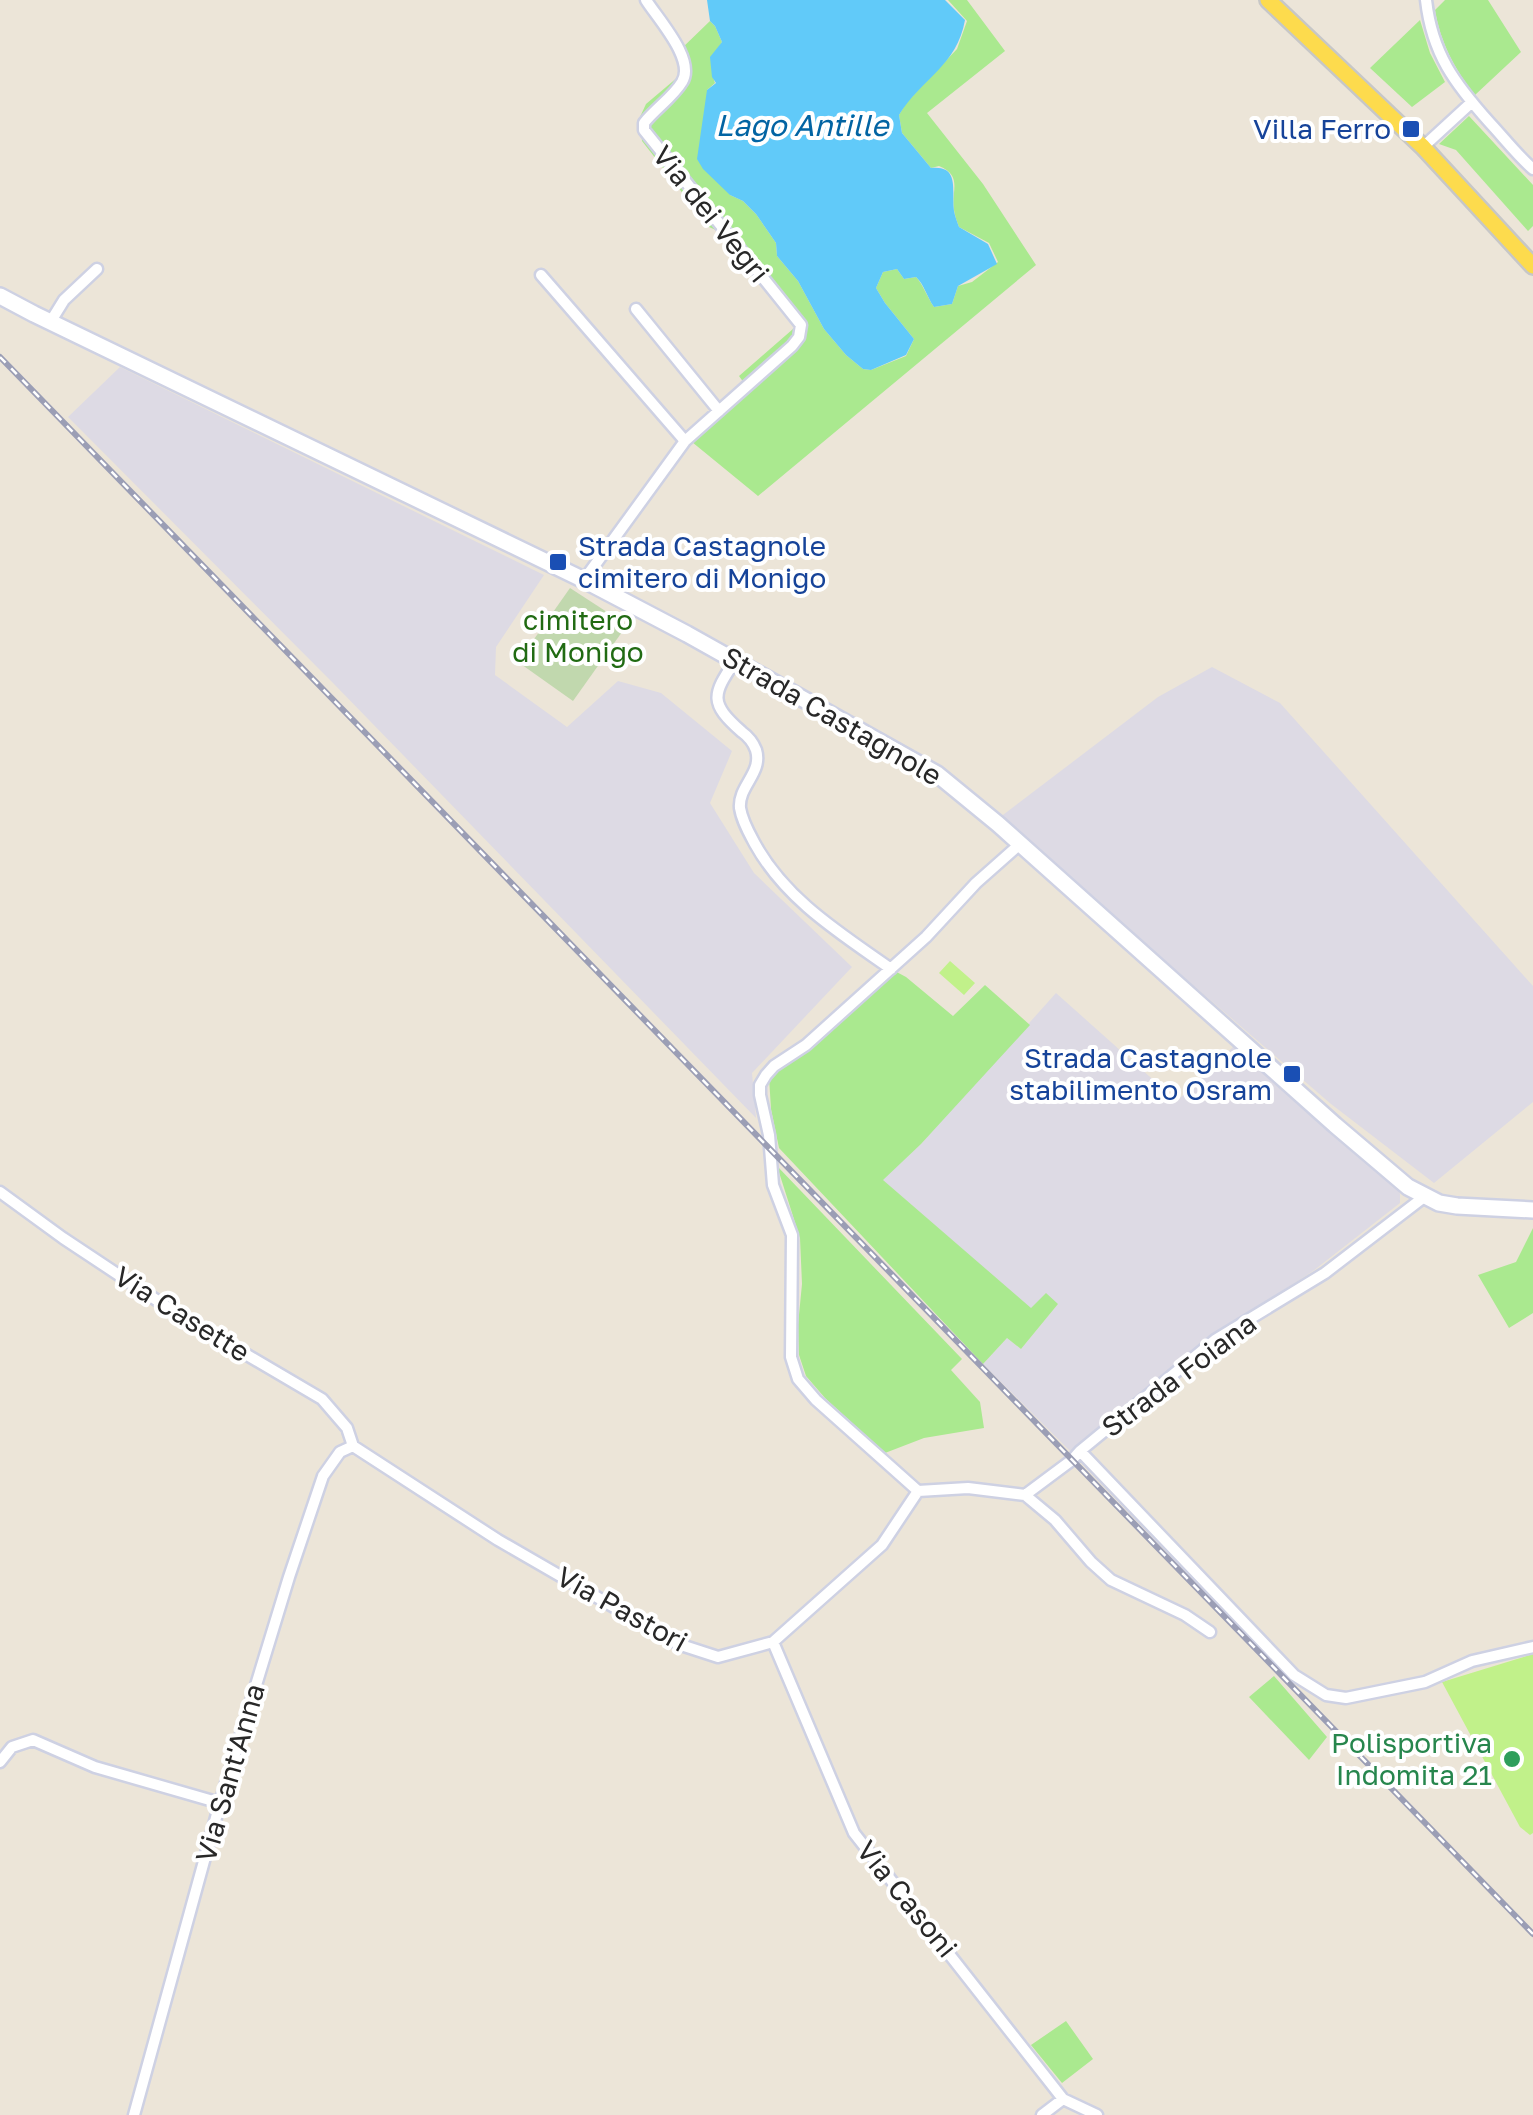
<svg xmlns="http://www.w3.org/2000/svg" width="1533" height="2115" font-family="'Golos Text',sans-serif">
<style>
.industrial{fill:#dddae4}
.green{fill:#aae98f}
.cemetery{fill:#c1d8ae}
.pitch{fill:#c1f18a}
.water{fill:#61caf9}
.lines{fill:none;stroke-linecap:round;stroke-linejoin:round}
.street-casing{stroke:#ced1e3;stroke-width:15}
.secondary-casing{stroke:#ced1e3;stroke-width:20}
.primary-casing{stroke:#c7c7c7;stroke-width:20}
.street{stroke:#fff;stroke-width:10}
.secondary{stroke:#fff;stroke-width:15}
.primary{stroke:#fddb4d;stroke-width:15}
.rail-casing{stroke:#9b9eb5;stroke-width:6}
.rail{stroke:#fff;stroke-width:2.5;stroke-dasharray:8;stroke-linecap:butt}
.transit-dot{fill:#1a4fb4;stroke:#fff;stroke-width:4}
.leisure-dot{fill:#2e9e5b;stroke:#fff;stroke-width:4}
.labels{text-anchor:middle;stroke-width:8;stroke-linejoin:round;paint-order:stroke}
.transit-label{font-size:28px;fill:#164399;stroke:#fff;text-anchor:end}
.street-label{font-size:28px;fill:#282828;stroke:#fff}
.park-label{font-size:28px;fill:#216b13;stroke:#fff}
.leisure-label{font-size:28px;fill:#27864d;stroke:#fff;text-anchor:end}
.water-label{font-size:30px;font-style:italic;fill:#0264a3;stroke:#fff}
</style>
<rect width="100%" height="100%" fill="#ece5d8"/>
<path class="industrial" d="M120,367l424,208 -48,72 -1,28 72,52 51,-46 43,12 71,58 -22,52 44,70 98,94 -100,106 4,45 -422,-434 -266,-267z
M1212,667l68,36 253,283v116l-99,81 -103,-79 -332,-286 159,-121z
M1056,993l121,108 57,-55 38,28 125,112 3,8v9l-87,68 -99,64 -143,117 -88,-88 24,-26 14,11 37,-45 -27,5 -149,-129 39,-36z"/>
<path class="green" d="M948,0h19l38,51 -78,62 56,71 53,81 -278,231 -66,-54 52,-59 -5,-7 62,-54 -76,-88 -16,-7 -67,-86 -2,-24 6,-13 39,-33 -5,-21 30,-29 5,5 7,16c-7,11 -12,29 -7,41l-8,7 23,105 13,6 13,13 20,29 1,13 21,25 26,48 22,26 17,14 8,1 35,-14 8,-17 -29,-36 -9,-15 7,-16 14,-3 7,10 12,-2c7,7 11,20 18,30l18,-3 6,-18 14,-4 26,-20 -9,-19 -30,-16c-2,-5 -4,-11 -5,-17 -3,-20 9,-34 -15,-44l-8,2 -29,-35 -3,-18 7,-12 51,-54 10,-28z
M1445,0h43l33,52 -46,43c-20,-25 -35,-53 -40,-85z
M1420,20l10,33 15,29 -33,25 -42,-39z
M1469,116l64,69v41l-5,5 -72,-81 -17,-6z
M891,969l15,8 47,39 32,-31 45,40 -109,119 -38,36 148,128 15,-15 12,11 -37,45 -14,-11 -24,26 -204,-216 -8,-39 -2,-32z
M777,1166l185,193 -11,11 29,32 4,26 -60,10 -39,15 -60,-55 -19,-22 -7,-21 -1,-30 4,-41 -2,-46z
M1533,1228v85l-24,15 -31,-53 38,-13z
M1274,1676l53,61 -18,23 -60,-63z
M1066,2021l27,38 -31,24 -31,-38z"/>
<path class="cemetery" d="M570,588l57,37 -54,76 -55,-39z"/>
<path class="pitch" d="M950,961l25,22 -11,12 -25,-22z
M1533,1654v179l-3,2 -10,-8 -78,-145z"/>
<path class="water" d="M707,0h238l20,20c-8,46 -44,59 -66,95l3,18 29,35c30,-3 20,24 23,43 1,5 3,11 5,16l29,17 9,20 -39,22 -6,18 -18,3c-7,-10 -10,-23 -18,-30l-12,2 -7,-10 -14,3 -7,16 9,15 29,36 -8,16 -35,15 -8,-1 -17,-14 -22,-26 -26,-48 -21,-25 -1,-13 -20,-29 -13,-13 -13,-6 -27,-26 -6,-10 10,-69 9,-7 -4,-6 -2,-20 12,-15 -7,-16 -5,-5z"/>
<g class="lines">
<g class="street-casing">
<path id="street" d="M1426,0c6,54 29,84 64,123 14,15 27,32 43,46
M1423,147l49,-45
M541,275l144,166
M636,309l83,102
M51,321l13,-21 33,-31
M584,580l101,-139 107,-95 7,-9 2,-12 -157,-195v-7c11,-14 29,-26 38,-41 14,-22 -24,-63 -36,-82
M735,661c-23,34 -26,42 7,71 7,5 11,10 14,18 7,23 -18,36 -16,58 2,13 9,25 15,36 31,56 85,89 136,125
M0,1192l63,46 116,77 143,84 25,29 6,18
M353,1446l145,94 180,104 40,13 55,-15 109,-97 36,-54
M1080,1451l214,224 32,20 20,3 79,-16 47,-21 61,-14
M918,1491l-102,-91 -18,-21 -7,-22 1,-122 -19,-50 -4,-50 -9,-40v-10l6,-10 8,-9 32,-21 120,-108 50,-54 44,-39
M918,1491l50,-3 57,7 47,-35 8,-9 135,-111 110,-67 99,-76
M1025,1495l30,25 36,42 20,18 74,35 25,17
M773,1642l81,191 209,266 34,16
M0,1762l12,-15 21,-7 62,27 125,36
M134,2115l86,-312 69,-226 34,-101 17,-24 13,-6
M1042,2115l21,-16"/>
</g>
<g class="secondary-casing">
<path id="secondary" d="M0,296l34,18 550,266 103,54 250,140 61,50 337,301 73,62 31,16 18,3 76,4"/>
</g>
<g class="primary-casing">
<path id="primary" d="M1268,0l155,147 110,119"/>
</g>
<use href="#street" class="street"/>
<use href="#secondary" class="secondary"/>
<use href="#primary" class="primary"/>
<g class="rail-casing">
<path id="rail" d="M0,357l1533,1577"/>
</g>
<use href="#rail" class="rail"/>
</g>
<g class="transit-dot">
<rect x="1401" y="119" width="20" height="20" rx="5"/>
<rect x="548" y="552" width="20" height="20" rx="5"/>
<rect x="1282" y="1064" width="20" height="20" rx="5"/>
</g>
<circle class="leisure-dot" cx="1512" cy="1759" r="10"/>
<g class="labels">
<g class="transit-label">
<text x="1391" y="139">Villa Ferro</text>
<text x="578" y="556" text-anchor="start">Strada Castagnole<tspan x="578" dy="32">cimitero di Monigo</tspan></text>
<text x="1272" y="1068">Strada Castagnole<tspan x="1272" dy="32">stabilimento Osram</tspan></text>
</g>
<g class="street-label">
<text transform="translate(711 214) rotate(51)" y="10">Via dei Vegri</text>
<text transform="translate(832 716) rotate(30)" y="10">Strada Castagnole</text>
<text transform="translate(182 1314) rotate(32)" y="10">Via Casette</text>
<text transform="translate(1179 1375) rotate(-37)" y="10">Strada Foiana</text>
<text transform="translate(622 1609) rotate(29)" y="10">Via Pastori</text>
<text transform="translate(230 1773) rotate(-74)" y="10">Via Sant'Anna</text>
<text transform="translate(907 1899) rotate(51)" y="10">Via Casoni</text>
</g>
<g class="park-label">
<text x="578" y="630">cimitero<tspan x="578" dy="32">di Monigo</tspan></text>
</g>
<g class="leisure-label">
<text x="1492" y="1753">Polisportiva<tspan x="1492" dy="32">Indomita 21</tspan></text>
</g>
<g class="water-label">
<text x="802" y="136">Lago Antille</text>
</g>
</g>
</svg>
